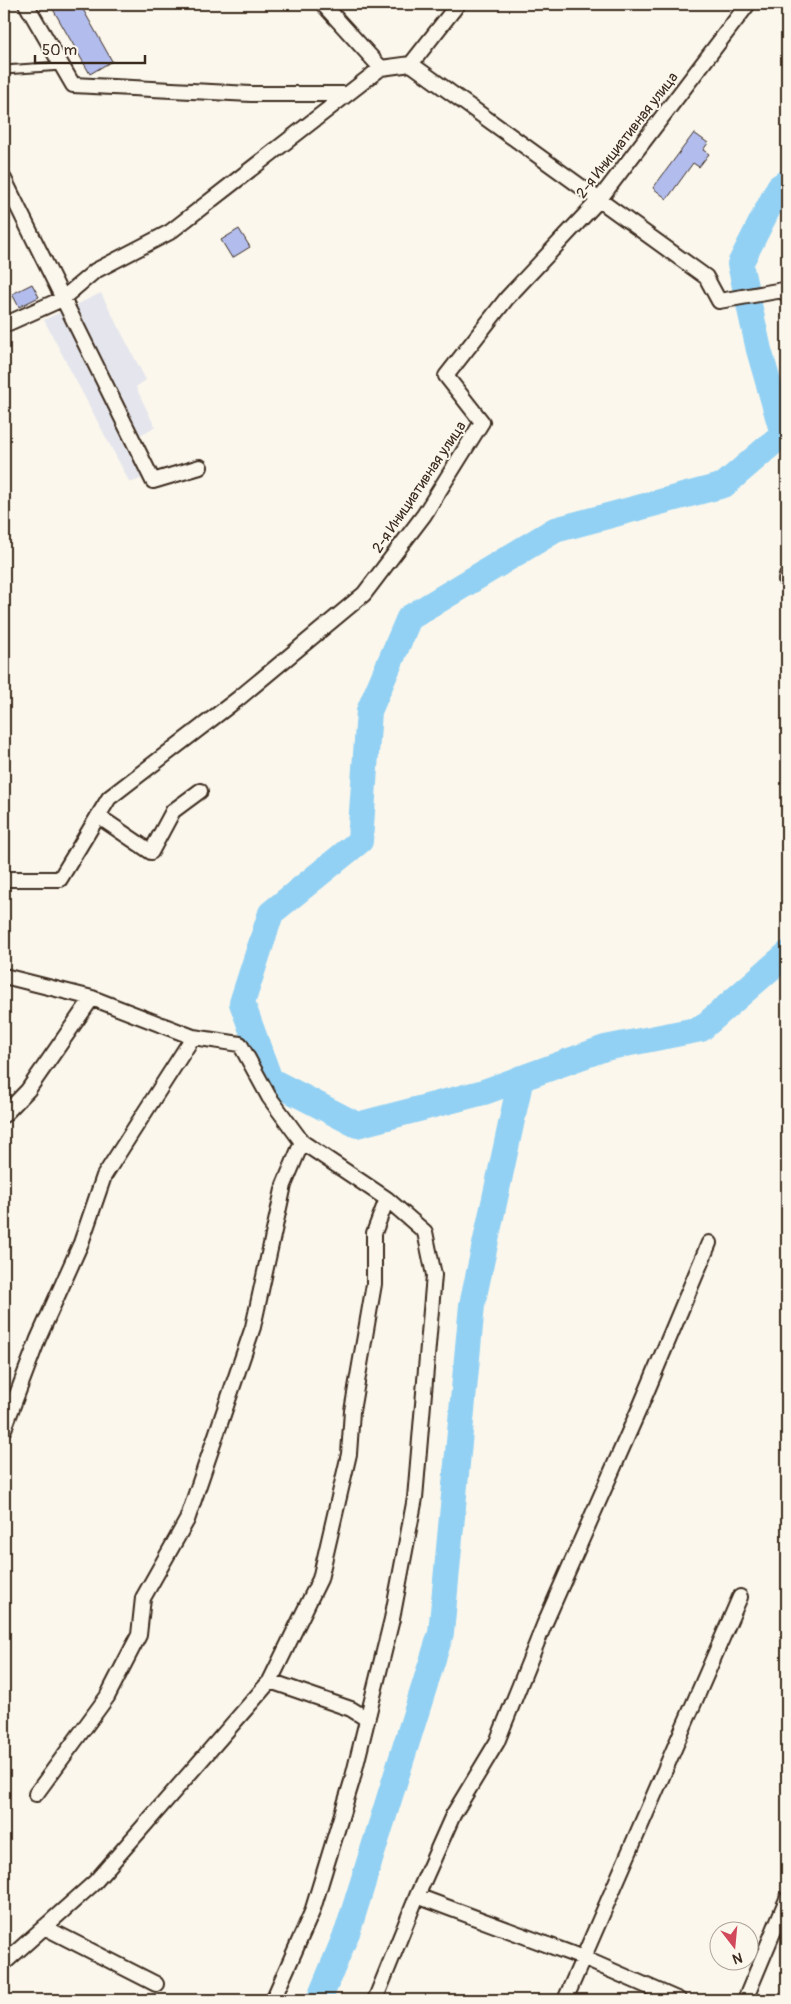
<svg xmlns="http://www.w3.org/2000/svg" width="791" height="2004" font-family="Pangolin,sans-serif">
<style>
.built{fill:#e5e6ed}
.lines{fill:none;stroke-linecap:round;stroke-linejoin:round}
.river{stroke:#93d1f4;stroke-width:26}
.building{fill:#b2bdee;stroke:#3b2a1e}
.lane-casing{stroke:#3b2a1e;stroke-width:11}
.street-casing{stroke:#3b2a1e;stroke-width:18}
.lane{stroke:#fbf7ec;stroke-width:7}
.street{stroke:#fbf7ec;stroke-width:14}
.labels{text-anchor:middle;stroke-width:4;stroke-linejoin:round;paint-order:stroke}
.street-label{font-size:15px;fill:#3b2a1e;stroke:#fbf7ec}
</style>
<rect width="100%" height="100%" fill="#fbf7ec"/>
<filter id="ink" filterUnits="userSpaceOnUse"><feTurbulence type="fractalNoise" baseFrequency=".02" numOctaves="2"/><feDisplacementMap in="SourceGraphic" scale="10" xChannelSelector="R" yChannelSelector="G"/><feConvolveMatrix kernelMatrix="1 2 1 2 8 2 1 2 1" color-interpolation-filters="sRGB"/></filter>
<g filter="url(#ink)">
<path class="built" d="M101,293l45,87 -10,7 19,40 -30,16 18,35 -13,5 -86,-163z"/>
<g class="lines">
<path class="river" d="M787,182l-8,5 -39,77 19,86 24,84 -59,51 -169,45 -146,88 -40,93 -9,130 -89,72 -29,90 28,77 87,45 127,-33 121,-44 96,-19 86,-75
M319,2000l29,-70 93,-297 31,-328 49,-227"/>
</g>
<path class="building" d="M50,4h30l32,57 -22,13z
M694,133l14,10 -5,7 6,4 -10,13 -6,-4 -26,36 -14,-11z
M239,229l11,18 -18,11 -11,-18z
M32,284l7,13 -20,10 -7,-13z"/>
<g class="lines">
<g class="lane-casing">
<path id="lane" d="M4,70l58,-4"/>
</g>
<g class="street-casing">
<path id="street" d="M26,4l47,81 178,9h93
M323,4l58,64 30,-4 295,213 13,24 64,-11 4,5
M411,64l47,-60
M4,179l149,302 47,-14
M4,325l58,-26 33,-28 75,-39 211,-164
M786,580l1,-4
M98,816l53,36 22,-41 27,-20
M4,879h56l49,-81 130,-100 125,-104 60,-79 58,-93 -36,-46 61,-78 92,-98 149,-196
M4,976l88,22 101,39 47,7 29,53 33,45 85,57 -13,34v51l-22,127 -3,43 -29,125 -50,102 -175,201 -91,81
M4,1115l24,-25 64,-92
M4,1429l34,-90 43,-96 23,-67 89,-139
M270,1681l81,28 16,10
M36,1794l71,-97 32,-62 4,-37 44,-78 66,-193 31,-142 18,-43
M417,1896l166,62 96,42
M44,1927l112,57
M273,2000l39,-88 40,-131 40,-162 23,-121 19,-223 -9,-43 -38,-33
M375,2000l42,-104 36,-81 44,-73 47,-117 97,-220 68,-162
M565,2000l175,-403
M745,2000l42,-101"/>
</g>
<use href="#lane" class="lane"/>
<use href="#street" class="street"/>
</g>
</g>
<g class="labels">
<g class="street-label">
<text transform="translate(627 135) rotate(-52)" y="5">2-я Инициативная улица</text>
<text transform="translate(419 487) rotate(-56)" y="5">2-я Инициативная улица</text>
</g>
</g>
<rect width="791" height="2004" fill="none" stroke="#fbf7ec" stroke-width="20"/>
<rect x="10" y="10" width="771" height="1984" fill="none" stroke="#3b2a1e" stroke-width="2" filter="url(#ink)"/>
<g transform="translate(734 1946) rotate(164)"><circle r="24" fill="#fbf7ec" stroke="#aea59a"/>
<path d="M0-4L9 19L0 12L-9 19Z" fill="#d1495b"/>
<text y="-8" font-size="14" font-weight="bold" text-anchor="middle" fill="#3b2a1e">N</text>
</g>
<path d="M35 55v8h110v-8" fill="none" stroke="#3b2a1e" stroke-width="2.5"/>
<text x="42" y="55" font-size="15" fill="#3b2a1e" stroke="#fbf7ec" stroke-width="4" paint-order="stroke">50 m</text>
</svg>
